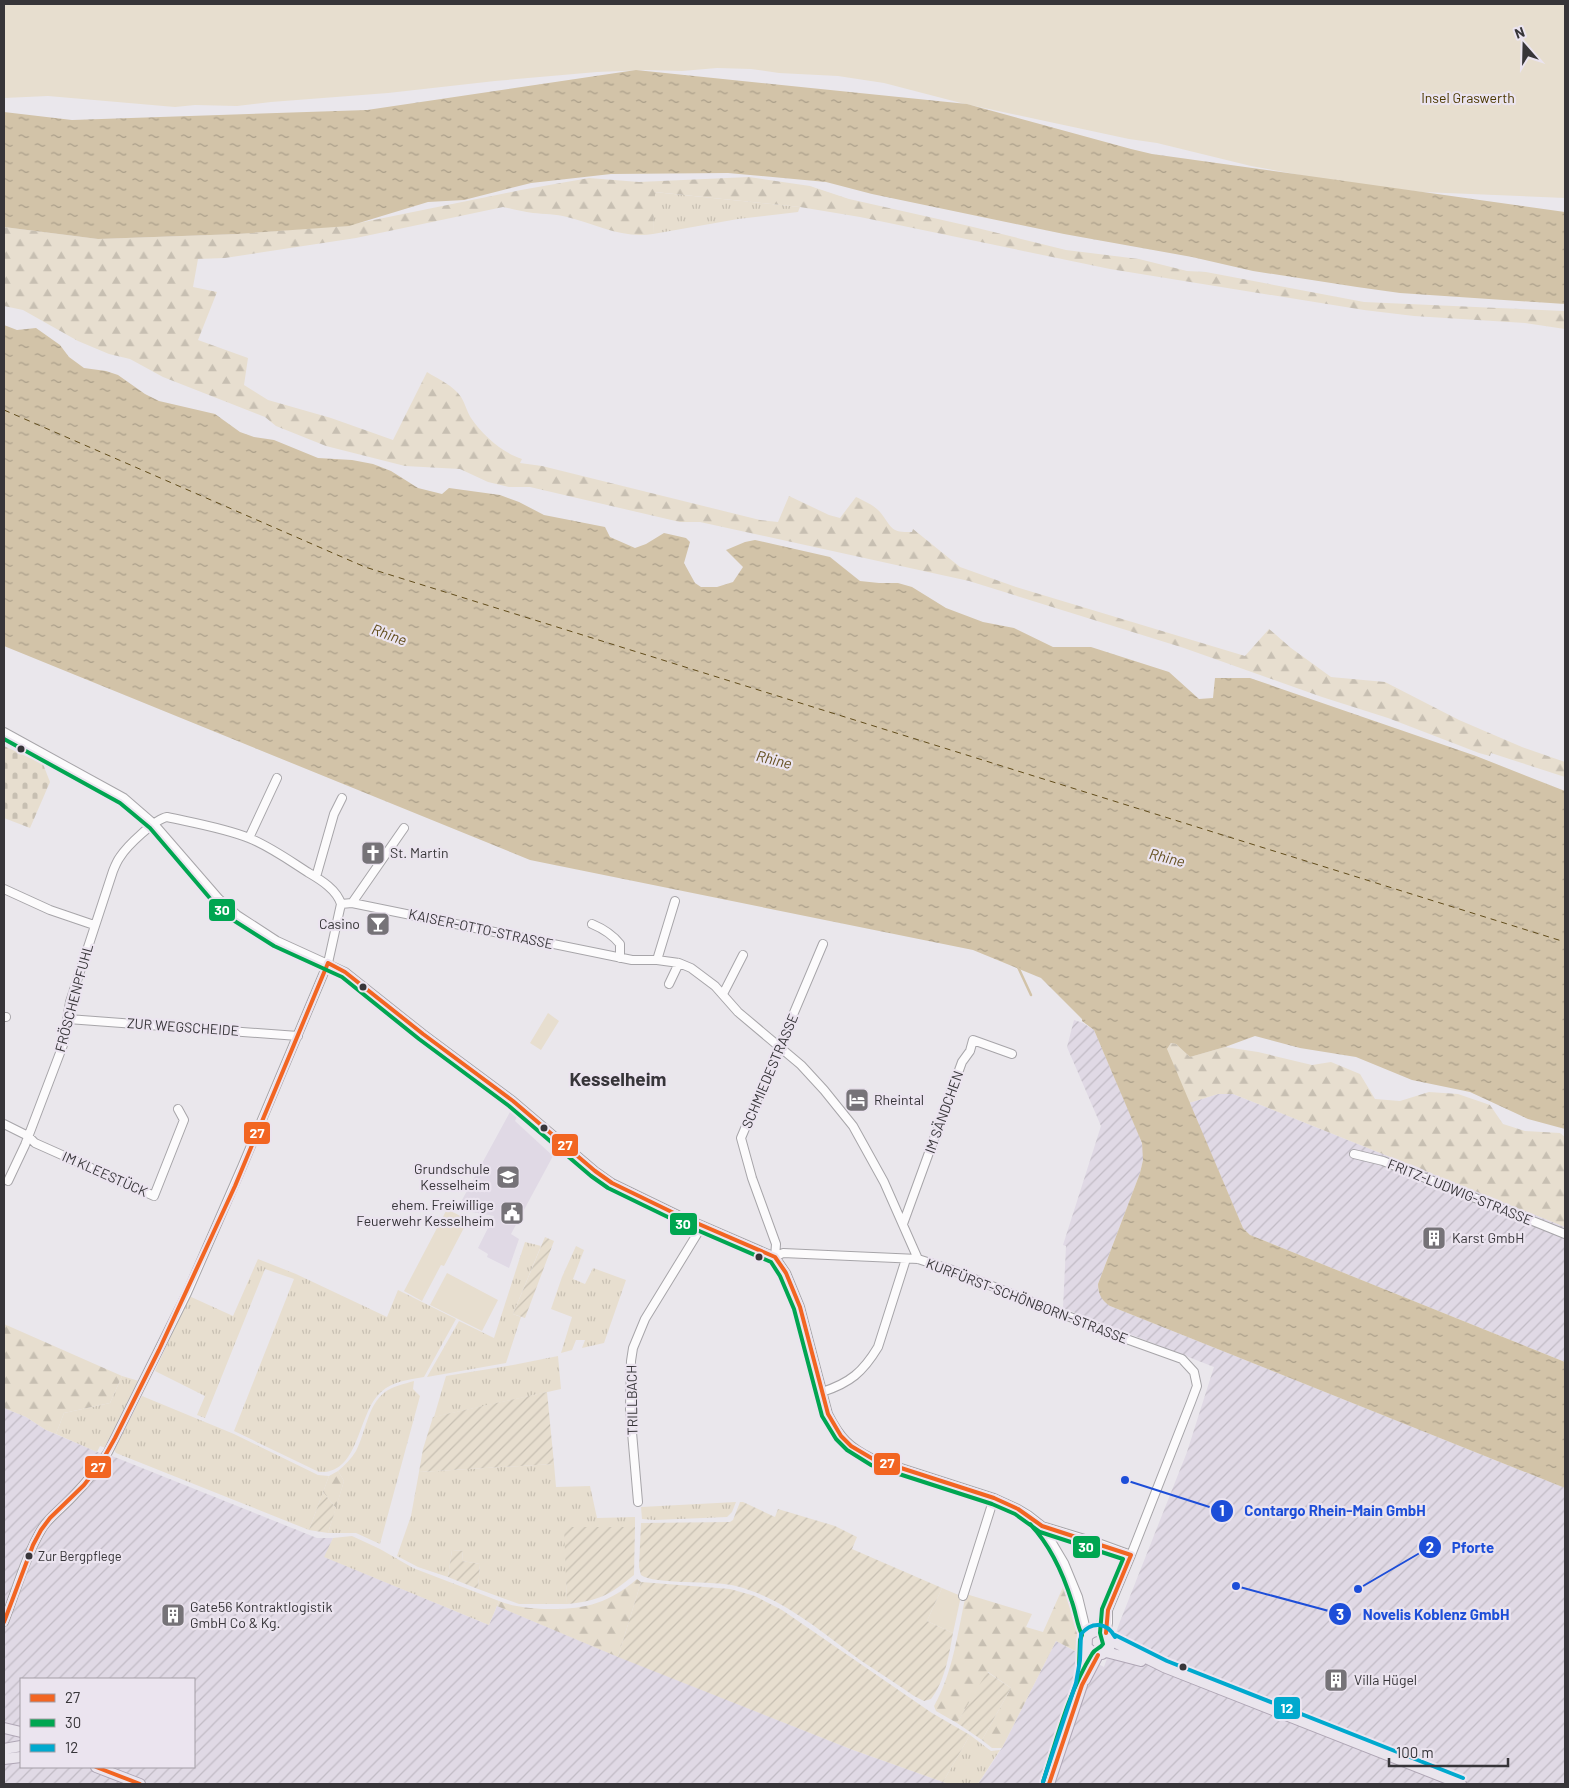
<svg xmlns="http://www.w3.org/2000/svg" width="1569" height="1788" font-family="Barlow,sans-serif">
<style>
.built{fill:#e0d9e5}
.industrial{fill:url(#industrial-furrows);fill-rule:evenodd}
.grass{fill:url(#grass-tufts)}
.forest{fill:url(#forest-firs)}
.cemetery{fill:url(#cemetery-stones)}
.park{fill:#e7decf}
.garden{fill:url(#garden-furrows)}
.water{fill:url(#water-ripples)}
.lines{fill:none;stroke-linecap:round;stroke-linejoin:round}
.stream{stroke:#d2c3a8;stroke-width:2.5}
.ferry{stroke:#614c1b;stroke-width:1;stroke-dasharray:6 5;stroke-linecap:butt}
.minor-casing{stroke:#a7a5a9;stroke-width:10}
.major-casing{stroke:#afa6b5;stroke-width:12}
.minor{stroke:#fcfbfc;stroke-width:8}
.major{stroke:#eae5ed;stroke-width:10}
.bus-1-casing{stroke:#ebe4ef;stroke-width:8}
.bus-2-casing{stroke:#ebe4ef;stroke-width:8}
.bus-3-casing{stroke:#ebe4ef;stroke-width:8}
.bus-1{stroke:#f26522;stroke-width:4}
.bus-2{stroke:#00a651;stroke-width:4}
.bus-3{stroke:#00a9ce;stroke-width:4}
.bus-dot{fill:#373539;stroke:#ebe4ef;stroke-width:2}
.labels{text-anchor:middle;stroke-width:4.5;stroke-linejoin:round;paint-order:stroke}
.bus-label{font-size:13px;fill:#373539;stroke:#ebe4ef;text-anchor:start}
.park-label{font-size:14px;fill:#4b3700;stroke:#ebe4ef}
.poi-label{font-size:14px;fill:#373539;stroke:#ebe4ef;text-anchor:start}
.street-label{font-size:14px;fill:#373539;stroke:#ebe4ef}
.water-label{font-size:15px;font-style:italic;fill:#614c1b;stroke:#ebe4ef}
.district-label{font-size:19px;font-weight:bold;fill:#373539;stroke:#ebe4ef}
.leader{fill:none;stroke:#1d4ed8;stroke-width:2}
.callout-dot{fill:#1d4ed8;stroke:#ebe4ef;stroke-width:2}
.mark-label{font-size:15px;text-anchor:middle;font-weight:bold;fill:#fff}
.callout-label{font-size:15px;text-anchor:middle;font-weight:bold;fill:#1d4ed8;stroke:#ebe4ef;stroke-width:4.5;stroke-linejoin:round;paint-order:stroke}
.line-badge{stroke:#ebe4ef;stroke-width:2}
.badge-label{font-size:14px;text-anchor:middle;font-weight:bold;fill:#fff}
</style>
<defs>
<pattern id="industrial-furrows" width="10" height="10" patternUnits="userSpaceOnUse" patternTransform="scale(1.25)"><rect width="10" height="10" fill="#e0d9e5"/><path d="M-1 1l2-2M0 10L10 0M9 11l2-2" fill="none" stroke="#c1bbc5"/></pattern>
<pattern id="grass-tufts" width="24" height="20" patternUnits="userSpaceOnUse" patternTransform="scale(1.25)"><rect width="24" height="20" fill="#e7decf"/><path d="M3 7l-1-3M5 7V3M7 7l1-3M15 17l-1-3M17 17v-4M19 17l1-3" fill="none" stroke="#c7bfb2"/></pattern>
<pattern id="forest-firs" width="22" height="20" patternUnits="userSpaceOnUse" patternTransform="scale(1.25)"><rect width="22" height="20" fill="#e7decf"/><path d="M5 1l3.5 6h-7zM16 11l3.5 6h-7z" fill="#c7bfb2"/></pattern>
<pattern id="cemetery-stones" width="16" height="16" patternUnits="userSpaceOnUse" patternTransform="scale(1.25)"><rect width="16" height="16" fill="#e7decf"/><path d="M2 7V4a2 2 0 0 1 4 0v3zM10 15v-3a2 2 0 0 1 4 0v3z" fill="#c7bfb2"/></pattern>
<pattern id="garden-furrows" width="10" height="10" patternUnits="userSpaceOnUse" patternTransform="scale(1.25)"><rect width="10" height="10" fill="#e7decf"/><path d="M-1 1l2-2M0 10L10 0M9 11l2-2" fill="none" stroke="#c7bfb2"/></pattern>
<pattern id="water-ripples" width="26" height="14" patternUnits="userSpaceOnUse" patternTransform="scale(1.25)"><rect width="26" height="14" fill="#d2c3a8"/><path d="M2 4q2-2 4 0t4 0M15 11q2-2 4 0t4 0" fill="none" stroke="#ab9f8a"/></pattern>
</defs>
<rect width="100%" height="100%" fill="#eae7ec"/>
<path class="built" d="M510,1112l7,5 -2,4 38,35 -42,78 8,5 -10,29 -22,-11 1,-3 -10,-6 16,-32 -22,-4 -10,-12z"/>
<path class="industrial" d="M1074,1020l9,3 11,7 45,105 4,13v12l-3,13 -42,111v6l12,16 455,182v296h-587l24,-36 54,-107 48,26 15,-43 68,-172 27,-85 -151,-59 3,-62 -3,-1 38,-119 -34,-79z
M1218,1094h15l332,133v135l-315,-127 -7,-7 -54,-125z
M4,1408l22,9 20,13 63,27 3,-1 205,82h16l-8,19 164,68 8,-19 105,44 251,100 96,34h-945zM21,1679h173v88h-173z"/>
<path class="grass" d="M654,192l146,15 -2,5 -60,7 -85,15z
M525,1242l16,4 -28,68 8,3 -15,46 -79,14 32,-56 35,17z
M576,1246l8,4 -11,29 12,5 8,-16 33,12 -22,63 -22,5 3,-8h-9l-4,10 -11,3 11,-36 -21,-8 11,-32z
M258,1259l38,15 91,43 11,-27 58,29 -32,58c-16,3 -31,4 -43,15 -24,21 -21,83 -62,80l-85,-41 60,-152 -29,-10 -60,149 -8,-3 8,-19 -50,-25 34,-75 44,20z
M558,1356l3,33 -127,28 12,-41 67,-11z
M122,1376l17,5 -33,67 -6,-2 -3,6 -41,-18 8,-21 46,-10z
M414,1381l-1,8 7,7 -40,148 -24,-11h-28l16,-52 -6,-10c7,-6 13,-12 18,-20 10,-19 11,-45 29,-59 8,-6 19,-8 29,-11z
M142,1396l92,38 84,41 11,1 -20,54 -193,-77 -2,-3z
M554,1464l2,23 34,-1 7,32 38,-1v10h-70l2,77h-48l-41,-15 2,-25 -18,-3 1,-10 -11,-1 -4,27 -30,-10 -21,-11 14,-40 8,-44z
M736,1502l-4,10 -5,5 -72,3 -13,-1 -1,-12z
M352,1536l28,13 33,19 86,33 -10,24 -165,-68 9,-19z
M970,1735l21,16 9,-1 -22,34h-29l-6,-2z"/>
<path class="forest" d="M749,177l61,9 39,13 120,27 97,24 73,9 48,12 19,1 158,30 201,9v18l-40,-6 -111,-7 -50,-6 -254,-41 -250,-52 -60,-10 -145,-15 -2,42c-30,5 -58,-10 -86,-17 -11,-3 -23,-3 -34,-4 -10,-1 -20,-4 -30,-6l-147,31 -131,20 -27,1 -5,28 24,5 -19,48 50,18 -4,27 24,15 63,18 62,22 34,-68c11,7 27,14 34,25 4,6 6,15 10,21 11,17 32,35 51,41l-2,4 22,3 218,54 18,2 11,-26 40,19 11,3 16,-21c8,4 18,8 24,15 12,15 10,21 32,20l1,-3 47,38 56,20 229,69 24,-27 22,19 40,29 54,5 74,38 63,27 43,15v15l-74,-24 -1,3 -11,-3 -91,-35 -66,-21 -138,-49 -215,-67 -269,-59h-20l-150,-35h-21l-21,-5 -28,-13 -55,-3 -79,-20 -50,-20 -11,-9 -102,-40 -33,-18 -21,-5 -31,-13 -55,-31 -19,-4v-79l94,12 140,-5 111,-9 172,-35 68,-12 50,4z
M1171,1043l5,1 14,13 35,-10 33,5 54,13 19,-3 29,12 15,25 25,2 29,-9 29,2 32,11 13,19 22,7 35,2 5,4v90l-332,-133h-15l-29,9 -22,-50v-4z
M4,1324l118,52 -12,27 -46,10 -8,21 -10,-4 -20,-13 -22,-9z
M338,1471l6,10 -8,27 -13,-16 6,-16z
M1067,1578c10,24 11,49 12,75l-23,-12 -54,107h-10l-10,-8 29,-52 -23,-16 -31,51 -21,-12 -2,-5c19,-33 24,-75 32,-112l66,20 -6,13 17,5z
M637,1579l4,3 -23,75 -121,-51 2,-5c15,6 29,7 45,8 39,1 64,-5 93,-30z"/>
<path class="cemetery" d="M4,746l39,18 7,18 -20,46 -26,-10z"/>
<path class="park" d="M4,4h1561v194l-143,-6 -89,-11 -82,-15 -94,-23 -28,-4 -168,-36 -77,-20 -46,-7 -59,-3 -28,-4 -34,-1 -35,3 -37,-1 -48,2 -102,9 -107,12 -117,9 -34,4 -42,-1 -20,2 -127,-11 -44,2z
M548,1013l11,8 -18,29 -11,-7z
M447,1209l21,11 -24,46 -3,-1 -19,36 -18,-10z
M447,1273l51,27 -16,31 -52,-26z
M942,1588l19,8 -8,37 -26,-12z"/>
<path class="garden" d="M545,1237l9,4 -29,77 -12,-4z
M547,1392l7,72 -135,8 4,-23 10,-32z
M323,1492l13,16 -8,25 -19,-3z
M740,1502h3l32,15 3,-8 57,17 22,11 -5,12 90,39 -15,33 26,12c-4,22 -8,48 -22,66l-7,2 -10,-5c-17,-12 -36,-24 -54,-36 -39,-28 -77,-62 -124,-74 -22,-6 -82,-1 -95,-11l-2,-8 2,-44 89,-1 3,-2z
M564,1527h71l-1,48c-24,20 -36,26 -67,29z
M452,1550l11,1 -1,10 18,3 -2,25 -30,-12z
M641,1582l89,7 25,7 27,14 150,103 38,22 -27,47 -90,-32 -235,-93z
M987,1672l24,16 -29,52 -25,-17z"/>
<path class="water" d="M636,70l331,34 164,45 21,5 413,58v92l-165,-11 -43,-6 -104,-16 -61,-14 -128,-23 -192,-40 -46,-12 -98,-9 -117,1 -80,9 -67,17 -36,2 -79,24 -111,8 -140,5 -94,-12v-115l68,8 295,-10z
M4,325l13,5 19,-2 24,17 9,12 15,11 22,3 12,4 27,19 14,7 56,13 25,18 14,5 20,3 44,18 34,2 21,4 18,7 27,17 24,6 7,-6 51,7 19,7 25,13 61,12 5,10 25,11 11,-4 18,-11 22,5 4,4 -6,21 11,20 6,4h16l16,-5 10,-15 -17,-17 19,-8 10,-2 75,17 30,24 19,2h19l14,4 34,21 37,14 31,6 39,19h38l78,25 30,27 14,-1 2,-20h35l226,78 89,35v338l-37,-10 -58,-27 -58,-12 -56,-23 -56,-9 -45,-12 -30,11 -35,10 -14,-13 -5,-1 -4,6 76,179 7,7 315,127v126l-455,-182c-8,-5 -12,-12 -12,-22l42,-111 3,-13 -1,-17 -48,-113 -12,-9v-2l-41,-41 -68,-28 -443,-90 -526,-214z"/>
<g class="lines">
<path class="stream" d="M1018,967l13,28"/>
<path class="ferry" d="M4,410l361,157 1200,375"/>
<g class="minor-casing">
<path id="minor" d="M4,732l120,66 30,26 65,75 18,16 40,26 68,31 78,62 90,67 82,70 17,12 66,32 97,42 11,16 14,34 28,107c12,24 21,33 45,45l121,39 24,11 10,6 14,11 22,37 14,34 8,33 3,5
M249,838l28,-60
M316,877l18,-63 8,-16
M4,889l46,21 44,15
M352,903l52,-75
M341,904l11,-1 280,57h25l22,3 12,5 24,18 23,26 63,53 23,25 29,36 31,56 34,77
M592,924c12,5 20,10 28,20v14
M657,960l18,-59
M669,984l10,-21
M723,994l20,-39
M4,1017h2
M68,1019l230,17
M4,1124l24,12 7,7 119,53 30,-76 -6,-11
M1354,1154l29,7 182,73
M903,1224l59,-162 8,-11 3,-11 39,14
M775,1257l8,-4 135,6 31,10 169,67 64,23 12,13 3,14 -6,16 -60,153 -23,55 -11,21
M775,1257l1,-13 -24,-66 -11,-40 82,-194
M822,1392c28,-9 41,-20 56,-45l28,-88
M638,1502l-8,-93 1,-48 2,-13 12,-29 57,-93
M1042,1526l56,17 33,12
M963,1596l31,-98
M4,1622c11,-28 23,-70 39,-95 9,-13 22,-21 32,-33 13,-13 23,-27 33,-42l79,-159 55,-126 86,-204 13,-59c-4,-14 -20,-24 -32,-31 -19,-12 -38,-26 -60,-35 -25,-10 -55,-15 -82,-21 -12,2 -40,29 -47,40 -3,4 -5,9 -7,14l-43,131 -7,43 -38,100 -17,36
M1106,1633l2,-10v-12"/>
</g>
<g class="major-casing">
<path id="major" d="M1110,1640l54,27 297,117
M1106,1652l35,9
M1085,1680l13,-25
M4,1728l17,4
M4,1749l17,-3
M4,1759l17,-2
M96,1767l44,17
M1049,1784l33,-99 4,-24 1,-24c7,-9 18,-8 23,3l-1,9 -7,5h-8l-7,-7"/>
</g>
<use href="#minor" class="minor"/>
<use href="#major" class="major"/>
<g class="bus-1-casing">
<path id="bus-1" d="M328,963l17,9 78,62 90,67 82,70 17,12 66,32 97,42 11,16 14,34 28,107 13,22 10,10 22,13 121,39 24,11 24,17 89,29
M4,1622l29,-77 8,-15 9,-12 34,-33 17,-22 14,-25 44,-88 76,-164 93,-223
M1106,1633l2,-23 23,-55
M96,1767l44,17
M1049,1784l33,-99 16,-30"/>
</g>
<g class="bus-2-casing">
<path id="bus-2" d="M4,739l116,64 30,25 64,75 19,17 41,26 68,31 77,62 90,67 82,70 17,12 68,33 95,41 9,14 14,33 28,107 14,23 11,11 24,15 121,39 23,10 25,18 83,27 -21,50 -2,24 3,11c-3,5 -8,4 -11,10 -24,39 -35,85 -49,128
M1030,1524c21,22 33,49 42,78 4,11 5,23 10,33l-2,5 -1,25"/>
</g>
<g class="bus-3-casing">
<path id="bus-3" d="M1113,1634l54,27 296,117
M1043,1782l33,-99 4,-23 1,-26c11,-13 26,-12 34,3"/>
</g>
<use href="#bus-1" class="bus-1"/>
<use href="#bus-2" class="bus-2"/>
<use href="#bus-3" class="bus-3"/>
</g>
<defs>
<g id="church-square" transform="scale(1.25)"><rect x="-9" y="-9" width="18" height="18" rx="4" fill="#767378" stroke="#ebe4ef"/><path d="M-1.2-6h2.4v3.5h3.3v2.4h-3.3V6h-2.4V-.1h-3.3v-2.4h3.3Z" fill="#fff"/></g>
<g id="bar-square" transform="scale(1.25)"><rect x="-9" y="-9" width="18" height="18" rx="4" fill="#767378" stroke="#ebe4ef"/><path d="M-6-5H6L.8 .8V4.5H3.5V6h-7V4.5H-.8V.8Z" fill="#fff"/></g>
<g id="hotel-square" transform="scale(1.25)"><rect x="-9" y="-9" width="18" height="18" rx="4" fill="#767378" stroke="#ebe4ef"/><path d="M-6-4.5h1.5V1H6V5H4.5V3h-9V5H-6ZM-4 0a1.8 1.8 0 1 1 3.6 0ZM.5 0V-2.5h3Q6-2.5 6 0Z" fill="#fff"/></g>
<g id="school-square" transform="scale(1.25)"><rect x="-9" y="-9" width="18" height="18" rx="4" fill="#767378" stroke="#ebe4ef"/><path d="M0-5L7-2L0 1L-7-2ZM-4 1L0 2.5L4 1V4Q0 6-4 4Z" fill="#fff"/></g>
<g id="civic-square" transform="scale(1.25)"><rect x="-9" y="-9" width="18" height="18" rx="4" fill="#767378" stroke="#ebe4ef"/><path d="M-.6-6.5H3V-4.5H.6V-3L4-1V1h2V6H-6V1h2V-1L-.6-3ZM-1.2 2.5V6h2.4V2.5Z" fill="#fff"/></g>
<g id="building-square" transform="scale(1.25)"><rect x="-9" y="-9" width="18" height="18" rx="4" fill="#767378" stroke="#ebe4ef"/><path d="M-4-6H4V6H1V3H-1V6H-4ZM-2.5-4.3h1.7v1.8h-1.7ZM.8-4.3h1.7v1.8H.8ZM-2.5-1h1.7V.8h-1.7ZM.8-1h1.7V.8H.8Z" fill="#fff"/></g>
</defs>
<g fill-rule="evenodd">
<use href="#church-square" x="373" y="853"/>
<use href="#bar-square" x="378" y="924"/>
<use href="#hotel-square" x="857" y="1100"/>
<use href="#school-square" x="508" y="1177"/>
<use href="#civic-square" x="512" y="1213"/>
<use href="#building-square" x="1434" y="1238"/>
<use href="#building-square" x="173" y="1615"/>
<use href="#building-square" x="1336" y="1680"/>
</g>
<g class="bus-dot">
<circle cx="21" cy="749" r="4.5"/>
<circle cx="363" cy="987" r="4.5"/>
<circle cx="544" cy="1128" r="4.5"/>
<circle cx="759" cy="1257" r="4.5"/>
<circle cx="29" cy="1556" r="4.5"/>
<circle cx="1183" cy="1667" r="4.5"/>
</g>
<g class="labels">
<g class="bus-label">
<text x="38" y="1561">Zur Bergpflege</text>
</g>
<g class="park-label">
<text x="1468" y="103">Insel Graswerth</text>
</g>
<g class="poi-label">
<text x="390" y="858">St. Martin</text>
<text x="360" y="929" text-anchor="end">Casino</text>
<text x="874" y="1105">Rheintal</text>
<text x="490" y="1174" text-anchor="end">Grundschule<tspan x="490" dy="16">Kesselheim</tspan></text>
<text x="494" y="1210" text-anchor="end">ehem. Freiwillige<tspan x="494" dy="16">Feuerwehr Kesselheim</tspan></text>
<text x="1452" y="1243">Karst GmbH</text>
<text x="190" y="1612">Gate56 Kontraktlogistik<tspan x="190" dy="16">GmbH Co &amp; Kg.</tspan></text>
<text x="1354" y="1685">Villa Hügel</text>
</g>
<g class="street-label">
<text transform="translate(481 929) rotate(12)" y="5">KAISER-OTTO-STRASSE</text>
<text transform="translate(74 998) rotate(-75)" y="5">FRÖSCHENPFUHL</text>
<text transform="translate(183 1027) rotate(4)" y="5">ZUR WEGSCHEIDE</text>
<text transform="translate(770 1071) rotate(-67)" y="5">SCHMIEDESTRASSE</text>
<text transform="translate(944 1112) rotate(-70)" y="5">IM SÄNDCHEN</text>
<text transform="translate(105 1174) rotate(24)" y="5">IM KLEESTÜCK</text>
<text transform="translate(1460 1192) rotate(22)" y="5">FRITZ-LUDWIG-STRASSE</text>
<text transform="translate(1027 1301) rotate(21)" y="5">KURFÜRST-SCHÖNBORN-STRASSE</text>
<text transform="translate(632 1400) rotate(-91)" y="5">TRILLBACH</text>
</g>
<g class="water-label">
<text transform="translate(389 635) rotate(20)" y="5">Rhine</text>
<text transform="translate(774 760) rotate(14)" y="5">Rhine</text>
<text transform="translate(1167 858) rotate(14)" y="5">Rhine</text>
</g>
<g class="district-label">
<text x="618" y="1086">Kesselheim</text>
</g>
</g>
<path class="leader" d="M1125 1480L1222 1511M1358 1589L1430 1547M1236 1586L1340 1614"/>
<g class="callout-dot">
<circle cx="1125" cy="1480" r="5"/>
<circle cx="1358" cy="1589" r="5"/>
<circle cx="1236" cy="1586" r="5"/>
<circle cx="1222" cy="1511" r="12"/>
<circle cx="1430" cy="1547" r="12"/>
<circle cx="1340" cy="1614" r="12"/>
</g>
<g class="mark-label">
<text x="1222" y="1516">1</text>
<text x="1430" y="1553">2</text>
<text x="1340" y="1620">3</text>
</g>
<g class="callout-label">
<text x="1335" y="1516">Contargo Rhein-Main GmbH</text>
<text x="1473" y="1553">Pforte</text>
<text x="1436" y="1620">Novelis Koblenz GmbH</text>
</g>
<g class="line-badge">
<rect x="208" y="898" width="28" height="24" rx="5" fill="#00a651"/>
<rect x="243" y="1121" width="28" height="24" rx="5" fill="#f26522"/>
<rect x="551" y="1133" width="28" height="24" rx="5" fill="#f26522"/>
<rect x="669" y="1212" width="29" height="24" rx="5" fill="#00a651"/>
<rect x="873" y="1452" width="28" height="24" rx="5" fill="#f26522"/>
<rect x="84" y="1455" width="28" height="24" rx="5" fill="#f26522"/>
<rect x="1072" y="1535" width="29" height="24" rx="5" fill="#00a651"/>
<rect x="1273" y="1696" width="28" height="24" rx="5" fill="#00a9ce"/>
</g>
<g class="badge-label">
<text x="222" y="915">30</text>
<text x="257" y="1138">27</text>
<text x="565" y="1150">27</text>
<text x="683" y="1229">30</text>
<text x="887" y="1468">27</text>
<text x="98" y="1472">27</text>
<text x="1086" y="1552">30</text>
<text x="1287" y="1713">12</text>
</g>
<rect width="1569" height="1788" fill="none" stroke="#373539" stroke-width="10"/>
<rect x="20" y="1678" width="175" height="90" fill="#ebe4ef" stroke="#a39ea6"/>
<rect x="30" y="1694" width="25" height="8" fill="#f26522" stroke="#a39ea6"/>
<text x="65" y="1703" font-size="15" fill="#373539">27</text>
<rect x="30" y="1719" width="25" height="8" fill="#00a651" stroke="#a39ea6"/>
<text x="65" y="1728" font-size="15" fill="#373539">30</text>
<rect x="30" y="1744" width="25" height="8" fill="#00a9ce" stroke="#a39ea6"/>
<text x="65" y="1753" font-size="15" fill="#373539">12</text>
<g transform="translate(1524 45) rotate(340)" stroke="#ebe4ef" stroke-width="4" paint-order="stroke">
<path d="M0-4L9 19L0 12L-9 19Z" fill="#373539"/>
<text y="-8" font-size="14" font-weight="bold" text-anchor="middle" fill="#373539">N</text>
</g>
<path d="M1389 1758v8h119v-8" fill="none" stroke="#373539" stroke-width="2.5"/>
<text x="1396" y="1758" font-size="15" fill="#373539" stroke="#ebe4ef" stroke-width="4" paint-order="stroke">100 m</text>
</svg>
